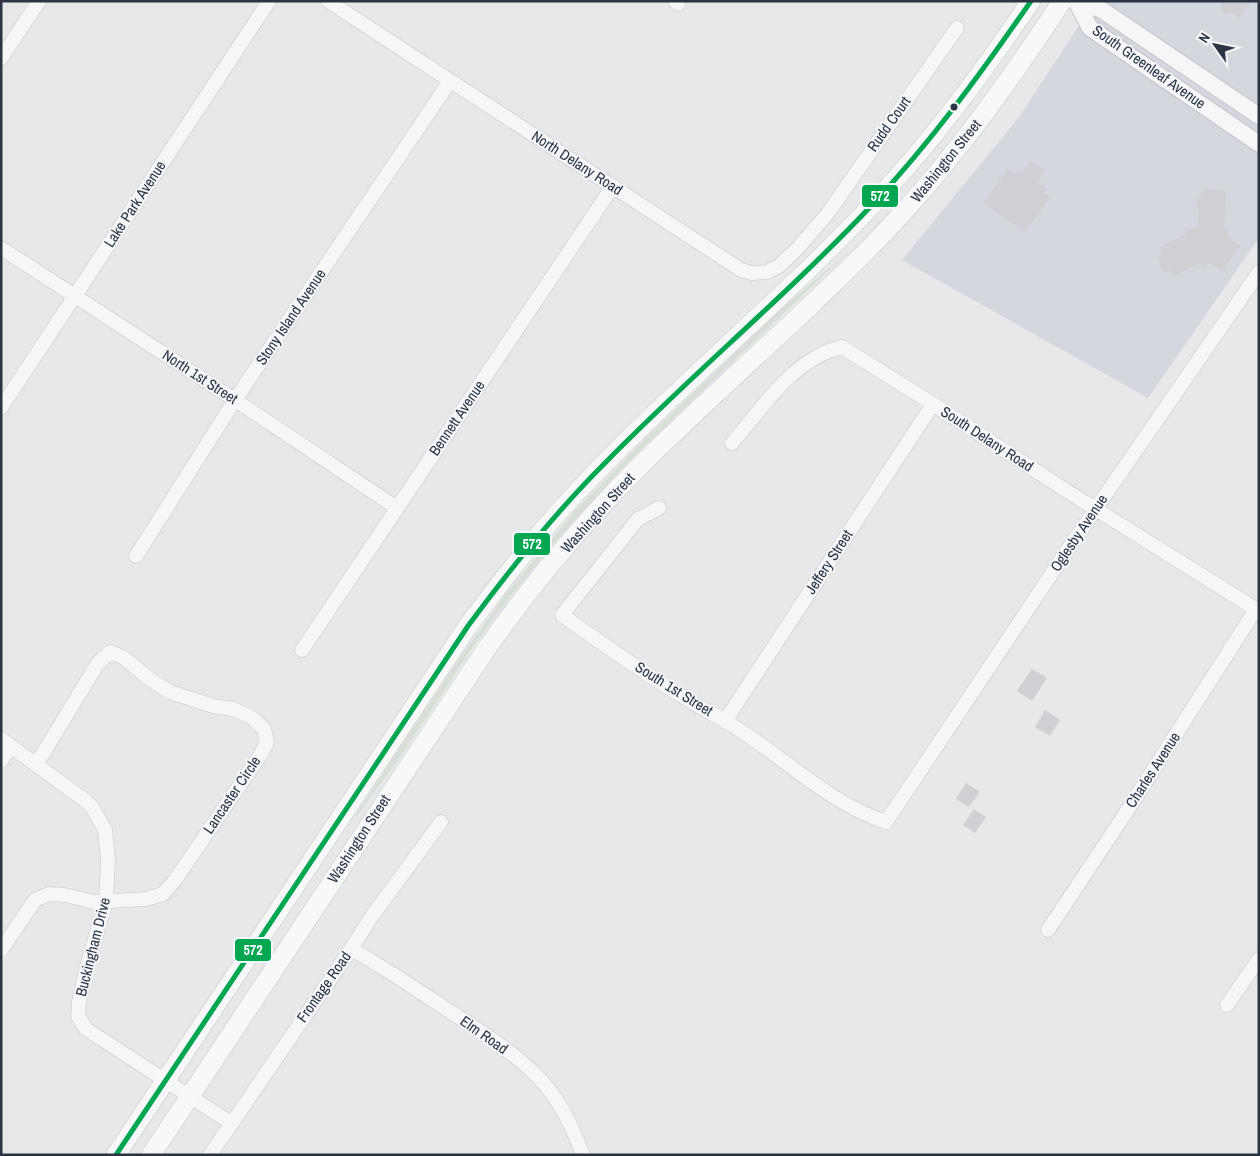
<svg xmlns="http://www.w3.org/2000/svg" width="1260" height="1156" font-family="'Archivo Narrow',sans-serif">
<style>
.built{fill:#d4d7dd}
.green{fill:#d6ded6}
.building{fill:#ced0d3}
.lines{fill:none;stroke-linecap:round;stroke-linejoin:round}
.minor-casing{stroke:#c4c6c8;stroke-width:15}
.tertiary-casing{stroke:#c4c6c8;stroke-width:18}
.secondary-casing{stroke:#c4c6c8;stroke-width:20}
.minor{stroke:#f5f6f7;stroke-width:14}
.tertiary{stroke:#f5f6f7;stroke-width:16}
.secondary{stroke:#f8f8f8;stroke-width:19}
.bus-1-casing{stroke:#f4f6f9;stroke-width:9}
.bus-1{stroke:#00a651;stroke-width:5}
.bus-dot{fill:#2b3445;stroke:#f4f6f9;stroke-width:2}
.labels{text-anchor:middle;stroke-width:4;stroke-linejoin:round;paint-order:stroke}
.street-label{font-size:15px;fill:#2b3445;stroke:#f4f6f9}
.line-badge{stroke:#f4f6f9;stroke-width:2}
.badge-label{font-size:14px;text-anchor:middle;font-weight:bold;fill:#fff}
</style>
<rect width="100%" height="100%" fill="#e6e8ea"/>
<path class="built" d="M1095,1h164v237l-111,160 -246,-138 118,-144z"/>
<path class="green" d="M850,250l-224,214 -74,81 -43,53 -37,50 -72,109 -44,60 -1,-1 104,-157 47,-65 69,-83 69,-71 134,-128z"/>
<path class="building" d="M1216,1h35l-11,17 -10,-7 -2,4 -8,-6 2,-4z
M1031,161l14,9 -7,12 9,7 -4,4 7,4 -25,35 -42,-29 25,-34 7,5 4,-4 4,2z
M1207,189l19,2 -2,39 7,-1 -4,7 13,10 -18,25 -14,-8 -5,5 -2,-5 -28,13 -3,-6 -5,2 -2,-3 -2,1 -3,-14 5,-3 -3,-6 27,-13 -3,-6 13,1 2,-21h-3l1,-10h4v-6l6,-1z
M1032,669l15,9 -15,23 -15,-10z
M1045,710l15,10 -10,16 -15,-9z
M966,783l14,9 -11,15 -13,-8z
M974,809l12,8 -11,16 -12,-8z"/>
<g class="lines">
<g class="minor-casing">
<path id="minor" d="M328,1l413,269 11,3 15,-1 12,-6 18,-17 31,-36 129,-185
M675,1l3,3
M1,58l38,-57
M1,248l234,152 162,108
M1,408l268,-407
M732,443c27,-31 53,-72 92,-90 5,-3 12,-4 18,-6l91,57 137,89 189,118
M659,508l-21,11 -76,96c39,28 79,56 120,81 18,12 38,21 56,33 49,31 91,74 148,93l180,-270 193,-280
M136,556l99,-156 215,-319
M302,650l311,-464
M725,721l208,-317
M1,739l85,62 6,6 13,23 3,30 -2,41 -20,69 -7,32 -1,14 8,13 145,94
M1,761l10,-15
M1048,930l77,-116 131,-205
M351,949c36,20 69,43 103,65 29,19 59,38 83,62 22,22 35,50 46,79
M1,950l34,-50 14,-6 16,1 29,7 52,-3 17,-5 12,-14 86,-126 6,-12 -3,-13 -13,-12 -18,-8 -20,-3 -43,-14 -19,-12 -28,-23 -13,-5 -12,11 -62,102
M1227,1005l32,-46
M210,1155l141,-206 21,-33 69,-94"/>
</g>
<g class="tertiary-casing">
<path id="tertiary" d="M1075,1l27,9 157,106
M1077,3l13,25 169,116"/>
</g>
<g class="secondary-casing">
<path id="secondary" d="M116,1155l352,-529c31,-42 63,-84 98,-122 97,-106 208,-195 306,-299 60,-63 110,-132 159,-204
M151,1155l336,-507c45,-64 96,-125 151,-180 57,-57 117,-110 175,-165 28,-27 57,-54 83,-83 63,-68 115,-141 166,-219"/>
</g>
<use href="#minor" class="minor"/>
<use href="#tertiary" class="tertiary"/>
<use href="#secondary" class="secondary"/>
<g class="bus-1-casing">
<path id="bus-1" d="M116,1155l352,-529c42,-57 86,-112 136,-162 87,-89 183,-169 268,-259 59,-63 110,-133 159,-204"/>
</g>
<use href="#bus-1" class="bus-1"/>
</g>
<circle class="bus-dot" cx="954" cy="107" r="4.5"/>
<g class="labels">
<g class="street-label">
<text transform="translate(1149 67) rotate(35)" y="5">South Greenleaf Avenue</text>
<text transform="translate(889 124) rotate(-55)" y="5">Rudd Court</text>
<text transform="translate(946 161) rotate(-51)" y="5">Washington Street</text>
<text transform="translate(577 163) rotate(33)" y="5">North Delany Road</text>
<text transform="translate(135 204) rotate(-57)" y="5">Lake Park Avenue</text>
<text transform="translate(291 317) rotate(-56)" y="5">Stony Island Avenue</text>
<text transform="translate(200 377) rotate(33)" y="5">North 1st Street</text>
<text transform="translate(457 418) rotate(-56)" y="5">Bennett Avenue</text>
<text transform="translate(987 439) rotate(33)" y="5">South Delany Road</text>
<text transform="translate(598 513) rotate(-48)" y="5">Washington Street</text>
<text transform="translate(1079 533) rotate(-56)" y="5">Oglesby Avenue</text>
<text transform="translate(829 562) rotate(-57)" y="5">Jeffery Street</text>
<text transform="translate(674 689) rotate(32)" y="5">South 1st Street</text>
<text transform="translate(1153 770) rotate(-57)" y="5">Charles Avenue</text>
<text transform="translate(232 795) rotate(-56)" y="5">Lancaster Circle</text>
<text transform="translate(359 839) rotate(-57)" y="5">Washington Street</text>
<text transform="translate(93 947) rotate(-76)" y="5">Buckingham Drive</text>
<text transform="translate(324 987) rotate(-55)" y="5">Frontage Road</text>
<text transform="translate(484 1035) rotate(35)" y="5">Elm Road</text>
</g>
</g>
<g class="line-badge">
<rect x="861" y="184" width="38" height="24" rx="5" fill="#00a651"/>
<rect x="513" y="532" width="38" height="24" rx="5" fill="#00a651"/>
<rect x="234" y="938" width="38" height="24" rx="5" fill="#00a651"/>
</g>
<g class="badge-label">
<text x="880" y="201">572</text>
<text x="532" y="549">572</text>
<text x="253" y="955">572</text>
</g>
<rect width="1260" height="1156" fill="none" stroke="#2b3445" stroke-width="5"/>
<g transform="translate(1215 45) rotate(303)" stroke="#f4f6f9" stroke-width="4" paint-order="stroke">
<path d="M0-4L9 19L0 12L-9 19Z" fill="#2b3445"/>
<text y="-8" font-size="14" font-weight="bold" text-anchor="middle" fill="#2b3445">N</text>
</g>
</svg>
